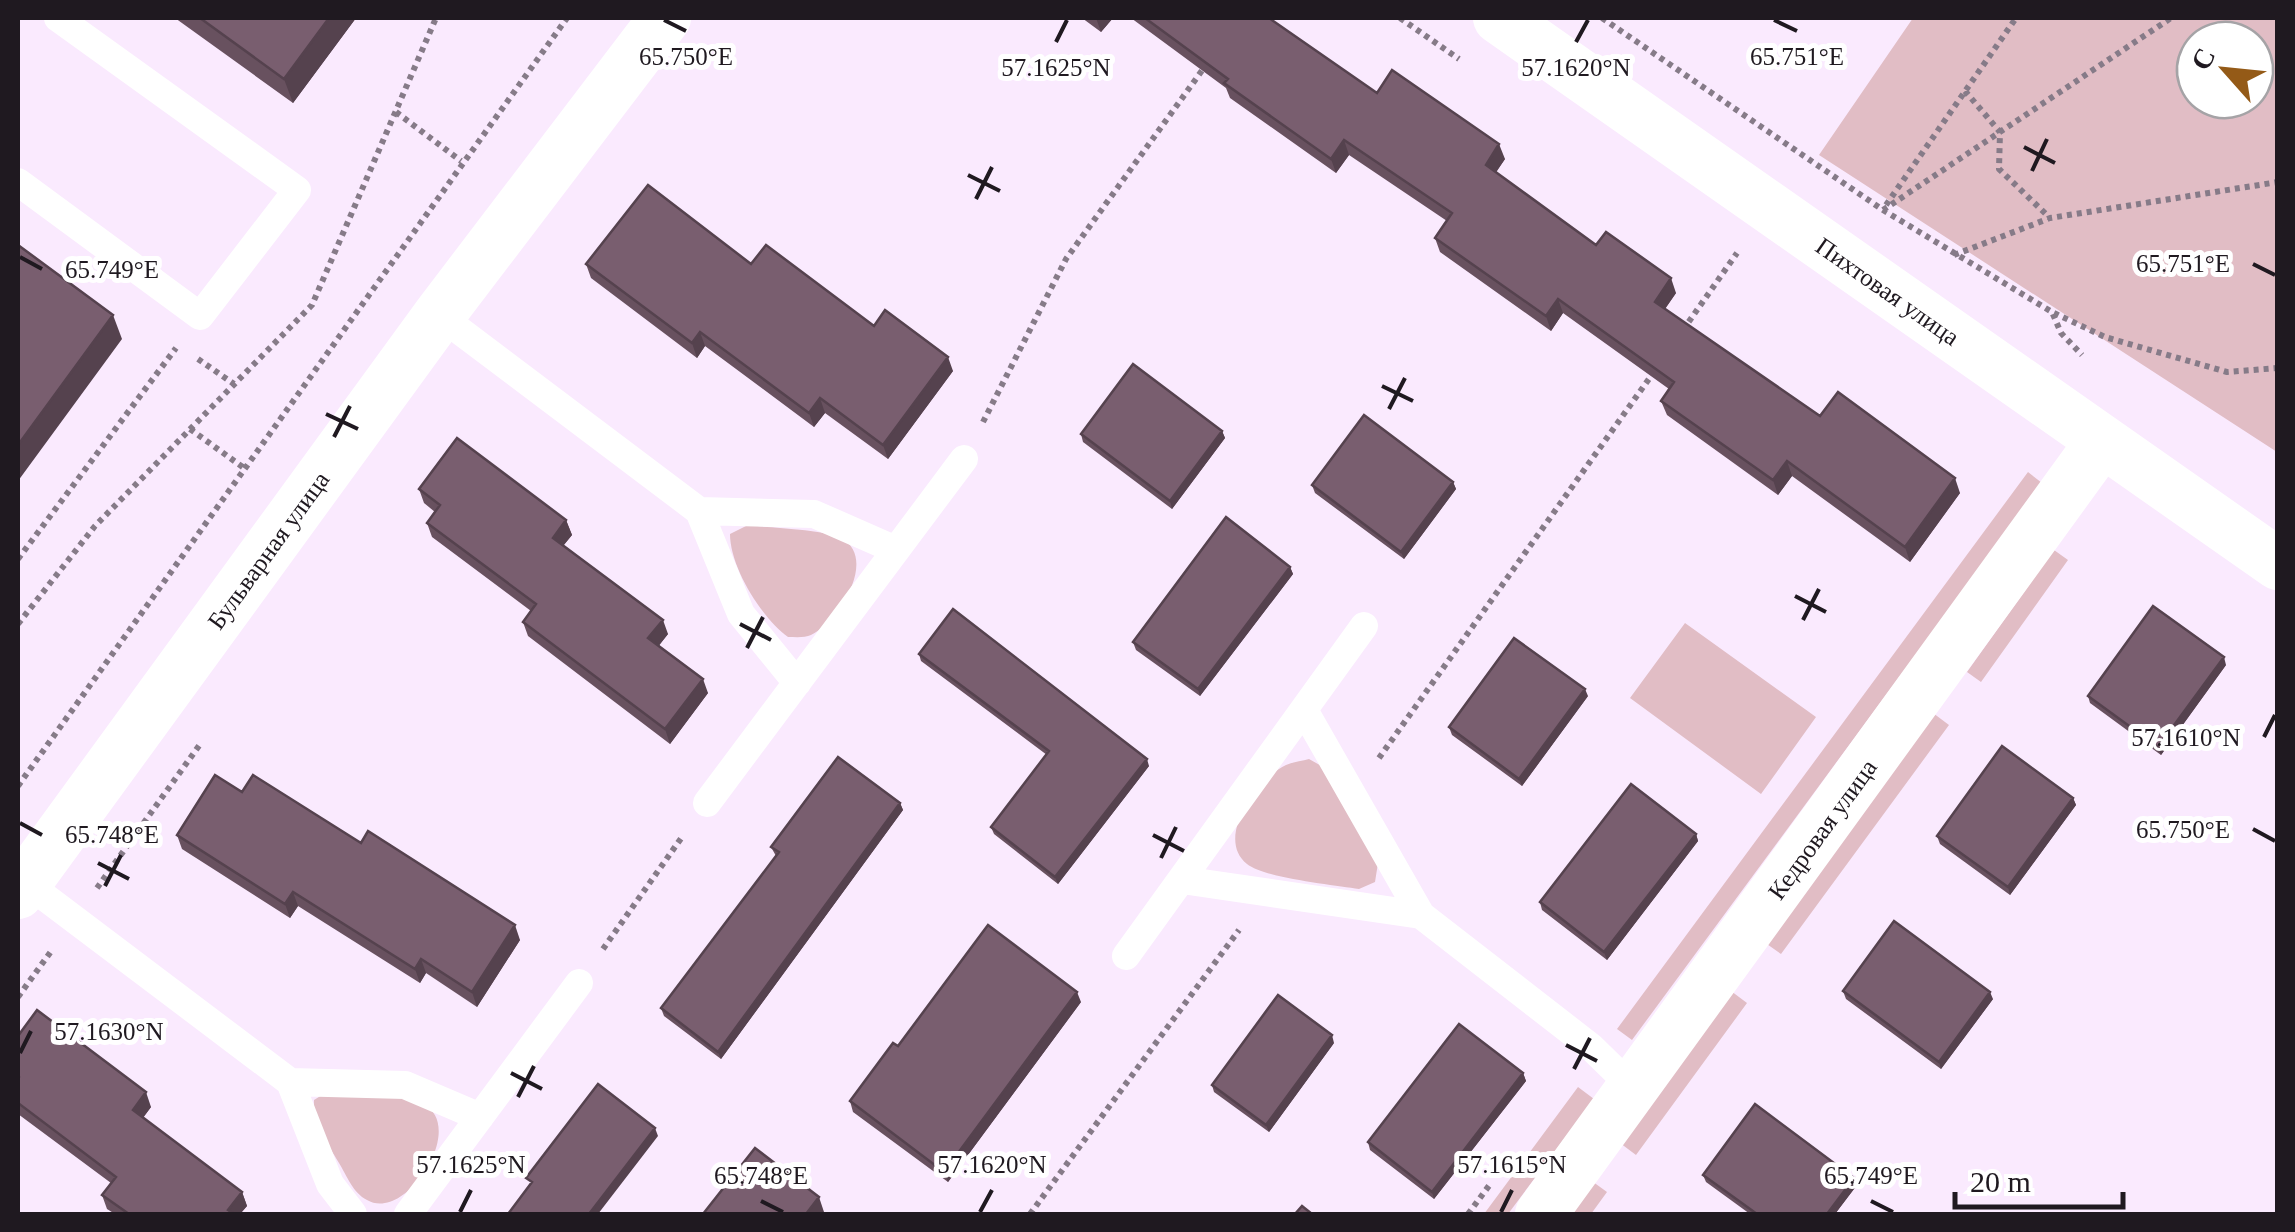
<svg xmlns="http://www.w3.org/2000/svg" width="2295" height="1232" font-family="'Times New Roman',serif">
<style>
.green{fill:#e1bdc5;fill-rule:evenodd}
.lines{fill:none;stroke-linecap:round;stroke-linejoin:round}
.path{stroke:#867b88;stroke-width:6;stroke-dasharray:5 5;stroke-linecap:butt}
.lane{stroke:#fff;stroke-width:28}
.street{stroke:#fff;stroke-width:52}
.wall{fill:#68515f}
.shaded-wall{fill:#55424e}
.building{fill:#795e6f;stroke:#55424e;stroke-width:2.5}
.ticks{fill:none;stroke:#1f1920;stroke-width:4}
.labels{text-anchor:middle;stroke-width:10;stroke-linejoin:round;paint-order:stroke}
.street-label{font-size:25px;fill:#1f1920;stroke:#fff}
.ticks-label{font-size:25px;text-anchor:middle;fill:#1f1920;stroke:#fff;stroke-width:10;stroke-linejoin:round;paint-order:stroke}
</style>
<rect width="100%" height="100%" fill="#faeafe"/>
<path class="green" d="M1913,18h364v434l-458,-297zM2195,40h60v60h-60z
M2028,472l14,11 -410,557 -15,-11z
M748,525c22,3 74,4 93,13 38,20 -3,85 -30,97 -6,3 -16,2 -23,2 -27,-20 -58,-70 -58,-103z
M2054,550l14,10 -87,122 -14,-10z
M1685,623l131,94 -55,77 -131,-96z
M1933,713l16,12 -168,229 -17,-12z
M1309,759l16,9 53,95 -3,19 -16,7c-25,-4 -95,-11 -112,-25 -33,-26 11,-86 39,-99 7,-3 16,-4 23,-6z
M1731,991l16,12 -111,152 -16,-12z
M1578,1087l16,12 -86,115h-24z
M330,1090c24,4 73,4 93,14 45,22 -17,119 -56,96 -14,-7 -20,-24 -28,-37 -12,-21 -26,-38 -25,-63z
M1589,1179l18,13 -16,22h-27z"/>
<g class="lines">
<path class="path" d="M1400,18l59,41
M1602,18l281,192 169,102 9,21 21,22
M1965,91l35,41 -1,37 51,49
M396,112l65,49
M1886,205l130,-187
M1883,210l288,-192
M1954,255l96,-37 228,-36
M2054,313l51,24 122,35 51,-4
M1683,330l54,-77
M198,359l36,25
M983,422l83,-163 140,-194
M190,429l54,39
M18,559l158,-211
M18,624l77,-98 217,-221 124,-287
M1379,758l277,-389
M18,786l549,-768
M97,888l104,-145
M603,949l79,-112
M18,997l34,-47
M1030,1214l209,-284
M1468,1214l23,-31"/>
<path class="lane" d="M18,182l182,134 97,-126 -239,-172
M439,315l260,196 42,103 56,69
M699,511l115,3 82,36
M1304,710l117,205 170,132 43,42
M707,803l257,-344
M1182,880l239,35
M25,882l265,200 40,102 23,30
M1126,956l238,-330
M290,1082l115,3 75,32
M408,1214l171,-231"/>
<path class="street" d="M1499,18l779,546
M18,893l421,-578 226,-297
M1541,1214l561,-773"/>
</g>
<path class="wall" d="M175,18h181l-63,85z
M1082,18h31l-12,14z
M1131,18h138l108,75 128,66 -10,14 101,72 80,48 -11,16 155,107 140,77 -50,69 -118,-86 -14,19 -111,-80 -6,-14 8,-12 -106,-76 -12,18 -111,-79 -5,-14 12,-17 -98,-66 -13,18 -106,-75 -4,-10z
M586,264h165l123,62 79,45 -65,88 -63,-46 -11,14 -109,-81 -8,12 -106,-80z
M1222,431l3,7 -53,71 -89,-67 -2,-8z
M1453,482l3,7 -52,70 -89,-66 -3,-8z
M419,489l147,31 6,15 -9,11 105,88 -9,11 49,48 -38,51 -142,-108 -5,-14 8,-11 -99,-74 -5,-14 8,-11 -11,-9z
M1290,567l3,7 -93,122 -64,-46 -3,-8z
M919,654l230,112 -91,118 -64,-50 -3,-7 56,-72 -126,-94z
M2226,665l-65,90 -71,-52 -2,-7z
M1588,696l-66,90 -70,-51 -3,-8z
M242,792l119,51 159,97 -43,67 -51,-34 -6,10 -122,-77 -8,12 -108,-69 -5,-14z
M2073,798l3,7 -66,90 -70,-51 -3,-8z
M900,803l3,7 -182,249 -57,-43 -3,-8 115,-152 -5,-9z
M1696,834l2,7 -91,119 -65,-50 -2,-8z
M1843,991l150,8 -52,70 -95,-70z
M1081,1002l-133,180 -95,-70 -3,-11 48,-55z
M18,1036l133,71 -8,11 99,74 5,14 -7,8h-125l-8,-5 -5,-14 9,-12 -93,-69z
M1334,1043l-65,89 -55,-40 -2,-7z
M1523,1073l3,8 -92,118 -64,-49 -2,-8z
M1703,1175l151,3 3,7 -22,29h-85l-44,-32z"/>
<path class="shaded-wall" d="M329,18h27l-63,85 -9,-24z
M1096,18h17l-12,14z
M1344,140l5,15 -13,18 -5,-14z
M1499,144l6,15 -14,21 -5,-15z
M1671,278l5,15 -16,23 -5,-14z
M1558,299l5,14 -12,18 -5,-15z
M113,315l9,24 -104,142v-36z
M700,332l5,14 -8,12 -5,-15z
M948,357l5,14 -65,88 -5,-14z
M820,398l5,15 -11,14 -5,-14z
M1222,431l3,7 -53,71 -2,-8z
M1787,461l5,15 -14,19 -5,-15z
M1955,478l5,15 -50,69 -5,-15z
M1453,482l3,7 -52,70 -3,-7z
M566,520l6,15 -14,17 -5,-14z
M1290,567l3,7 -93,122 -2,-7z
M663,620l5,14 -14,18 -6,-14z
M2224,657l2,8 -65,90 -3,-8z
M703,679l5,14 -38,51 -5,-15z
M1585,689l3,7 -66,90 -3,-7z
M1147,759l2,7 -91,118 -3,-7z
M2073,798l3,7 -66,90 -2,-8z
M900,803l3,7 -182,249 -3,-7z
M1696,834l2,7 -91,119 -3,-8z
M293,892l5,14 -8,12 -5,-14z
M515,925l5,15 -43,67 -5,-15z
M421,959l5,14 -6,10 -5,-14z
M1077,992l4,10 -133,180 -4,-10z
M1990,992l3,7 -52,70 -2,-7z
M1332,1035l2,8 -65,89 -3,-7z
M1523,1073l3,8 -92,118 -2,-7z
M146,1092l5,15 -13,17 -5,-14z
M655,1128l3,8 -60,78h-9z
M1854,1178l3,7 -22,29h-8z
M242,1192l5,14 -7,8h-10l-2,-4z
M819,1197l5,15 -2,2h-16z"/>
<path class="building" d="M200,18h129l-45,61z
M1145,18h124l108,75 15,-23 107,74 -13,21 110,80 10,-13 65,46 -16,24 165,114 18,-24 117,86 -50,69 -118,-86 -14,19 -112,-79 13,-19 -116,-83 -12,17 -111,-78 17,-25 -108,-73 -13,19 -107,-76 4,-4z
M648,185l103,79 15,-19 108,81 11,-16 63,47 -65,88 -63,-47 -11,15 -109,-81 -8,11 -106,-79z
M18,245l95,70 -95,130z
M1133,364l89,67 -52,70 -89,-67z
M1364,415l89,67 -52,70 -89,-67z
M457,438l109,82 -13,18 110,82 -15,18 55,41 -38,50 -142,-107 13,-18 -109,-81 13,-18 -21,-16z
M1226,517l64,50 -92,122 -65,-47z
M2153,606l71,51 -66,90 -70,-51z
M953,609l194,150 -92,118 -64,-50 58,-76 -130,-97z
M1514,638l71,51 -66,90 -70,-52z
M2002,746l71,52 -65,89 -71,-51z
M838,757l62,46 -182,249 -57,-44 118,-156 -8,-5z
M215,775l27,17 11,-17 108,68 7,-12 147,94 -43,67 -51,-33 -6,10 -122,-77 -8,12 -108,-69z
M1631,784l65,50 -92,118 -64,-50z
M1894,921l96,71 -51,70 -96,-71z
M988,925l89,67 -133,180 -94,-71 43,-58 5,3z
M1278,995l54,40 -66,90 -54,-40z
M37,1010l109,82 -13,18 109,82 -14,18 6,4h-105l-27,-19 14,-18 -98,-74v-23l1,-3 -1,-1v-40z
M1459,1024l64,49 -91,119 -64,-50z
M598,1084l57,44 -66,86h-81l24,-32 -6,-4z
M1755,1104l99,74 -27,36h-70l-54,-39z
M755,1148l64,49 -13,17h-103z
M1302,1206l10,8h-17z"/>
<path class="ticks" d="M664,20l22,11M1774,20l23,11M1056,42l11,-22M1576,42l12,-22M2024,147l31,16M2032,171l15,-32M968,175l32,16M976,199l16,-32M20,257l22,12M2253,264l22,11M1382,386l31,15M1389,409l16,-31M326,414l32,15M334,437l16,-31M1795,596l31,16M1803,620l16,-31M740,624l31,16M747,648l16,-31M2264,737l11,-22M20,823l22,12M2253,829l22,12M1153,835l31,16M1161,858l15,-31M98,863l31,16M105,886l16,-31M1566,1045l31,16M20,1053l11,-22M1574,1069l16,-31M511,1073l31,16M518,1097l16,-31M761,1201l22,11M1871,1201l22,11M460,1212l11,-22M980,1212l12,-22M1501,1212l11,-22"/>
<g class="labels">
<g class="street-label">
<text transform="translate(1888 291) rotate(35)" y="9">Пихтовая улица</text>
<text transform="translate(268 550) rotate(-54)" y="9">Бульварная улица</text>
<text transform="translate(1822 829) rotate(-54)" y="9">Кедровая улица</text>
</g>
</g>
<g class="ticks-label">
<text x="686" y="65">65.750°E</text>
<text x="1797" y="65">65.751°E</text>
<text x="1056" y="76">57.1625°N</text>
<text x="1576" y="76">57.1620°N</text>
<text x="2183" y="272">65.751°E</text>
<text x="112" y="278">65.749°E</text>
<text x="2186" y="746">57.1610°N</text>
<text x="2183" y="838">65.750°E</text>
<text x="112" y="843">65.748°E</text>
<text x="109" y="1040">57.1630°N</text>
<text x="471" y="1173">57.1625°N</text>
<text x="992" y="1173">57.1620°N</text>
<text x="1512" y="1173">57.1615°N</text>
<text x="761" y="1184">65.748°E</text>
<text x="1871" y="1184">65.749°E</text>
</g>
<rect width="2295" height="1232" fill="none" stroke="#1f1920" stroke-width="40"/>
<g transform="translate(2225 70) rotate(297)"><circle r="48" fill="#ffffff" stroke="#a5a3a6" stroke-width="2.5"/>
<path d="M0-8L18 38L0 25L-18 38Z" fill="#945a17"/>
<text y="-15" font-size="28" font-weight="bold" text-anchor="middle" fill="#1f1920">С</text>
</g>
<path d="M1955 1192v15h168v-15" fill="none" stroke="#1f1920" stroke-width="5"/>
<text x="1970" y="1192" font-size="30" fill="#1f1920" stroke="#ffffff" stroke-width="8" paint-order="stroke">20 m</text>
</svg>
